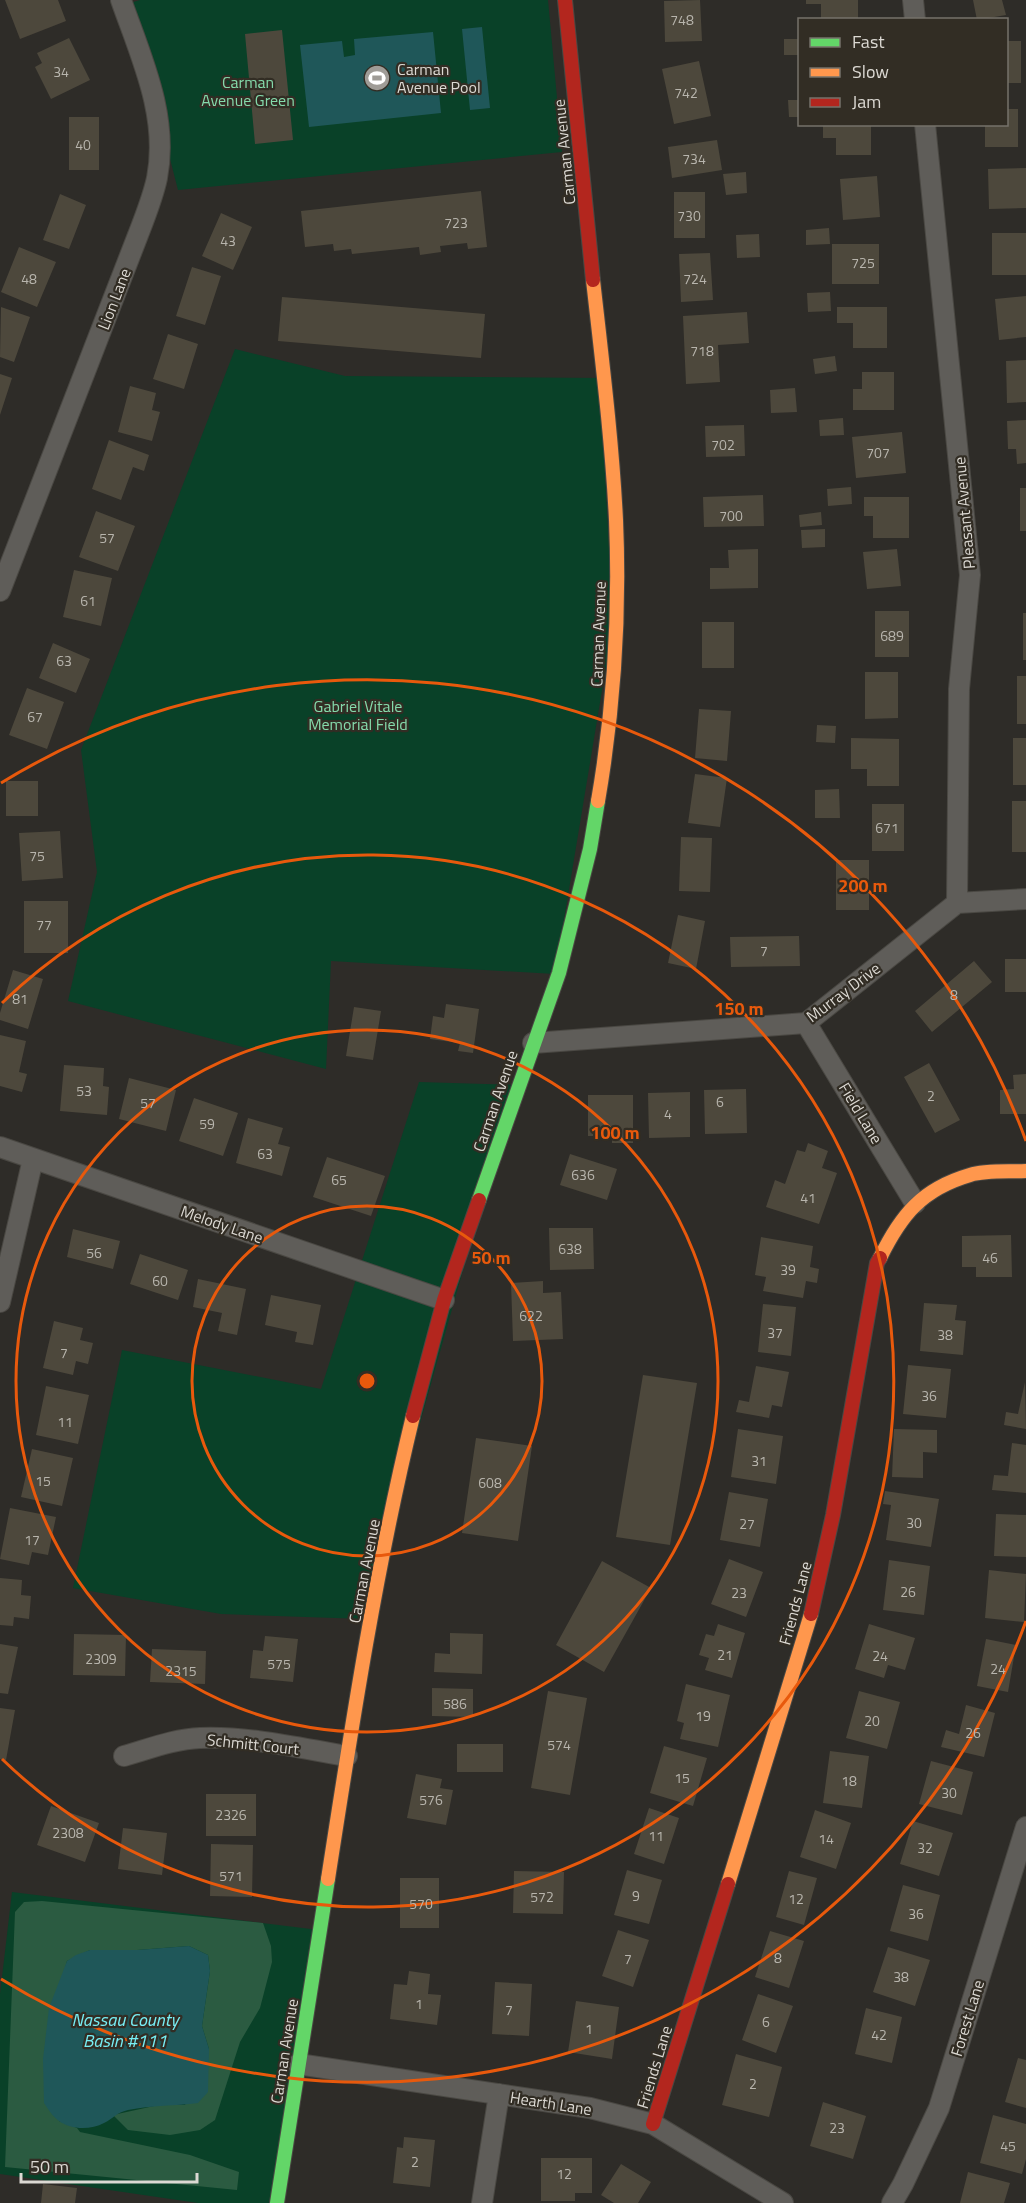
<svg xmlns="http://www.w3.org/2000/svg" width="1026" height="2203" font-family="'Titillium Web',sans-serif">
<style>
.green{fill:#094128}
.forest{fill:#2b5b41}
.water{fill:#1f5759}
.building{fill:#4d483c}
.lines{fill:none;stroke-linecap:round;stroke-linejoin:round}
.street-casing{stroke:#4a4843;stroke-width:22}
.fast-casing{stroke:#4a4843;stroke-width:16}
.slow-casing{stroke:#4a4843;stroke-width:16}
.jam-casing{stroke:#4a4843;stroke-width:16}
.street{stroke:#5f5d59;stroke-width:20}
.fast{stroke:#63d668;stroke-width:14}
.slow{stroke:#ff974d;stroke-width:14}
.jam{stroke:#b3261e;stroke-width:14}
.ring{fill:none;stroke:#e8590c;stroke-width:3}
.labels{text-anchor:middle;stroke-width:4.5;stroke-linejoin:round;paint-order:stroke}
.number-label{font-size:14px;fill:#b8b5ad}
.poi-label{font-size:16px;fill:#dcd9d3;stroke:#322d24;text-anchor:start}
.park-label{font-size:16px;fill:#85daab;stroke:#322d24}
.street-label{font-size:16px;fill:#dcd9d3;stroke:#322d24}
.water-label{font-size:18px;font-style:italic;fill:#77eef4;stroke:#322d24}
.centre{fill:#e8590c;stroke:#322d24;stroke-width:3}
.ring-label{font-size:18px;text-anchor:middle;font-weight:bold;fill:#e8590c;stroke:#322d24;stroke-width:4.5;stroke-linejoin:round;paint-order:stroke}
</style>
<rect width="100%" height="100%" fill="#2e2c28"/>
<path class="green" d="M140,0h408l14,152 -384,38 -48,-187z
M235,349l110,27 255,2 13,246 -58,350 -224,-13 -5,108 -258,-68 29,-129 -16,-122z
M419,1082l96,3 -150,534 -144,-5 -148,-26 49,-238 199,39z
M12,1892l307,38 -42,273h-79l-198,-29v-180z"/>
<path class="forest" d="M42,1901l221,22 8,23 1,16 -12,46 -20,34 -25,78 -15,10 -30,5 -42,-5 -15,-15 50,-11 22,1 24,-56 -7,-23 8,-55 -2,-16 -19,-9 -52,4h-47l-23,11 -3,11 -5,149 18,7 3,4 110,23 49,17 -2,18 -232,-23 10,-255 9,-10z"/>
<path class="water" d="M482,27l8,81 -20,2 -8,-81z
M433,32l8,81 -132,14 -9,-82 42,-4 2,16 11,-2 -1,-16z
M189,1946l19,9 2,16 -8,55 7,23 -1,43 -10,11c-23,3 -46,2 -70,7 -12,3 -14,8 -24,13 -13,7 -33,7 -45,-2 -6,-4 -11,-12 -15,-18l-1,-44 6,-51 18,-47 9,-6 14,-5h47z"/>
<path class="building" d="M5,0h53l8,21 -46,18z
M700,0l2,41 -37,1 -1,-41z
M806,0h52v20h-37v-16h-15z
M973,0h29l4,15 -29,5z
M282,30l11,110 -38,4 -10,-110z
M69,38l21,42 -39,19 -16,-32 7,-4 -5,-10z
M784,39h16v16h-16z
M1006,41h15v42h-15z
M699,61l12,55 -37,8 -12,-55z
M788,100h12v17h-11z
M1006,109h12v38h-33v-23h21z
M69,117h30v53h-30z
M823,124h48v31h-35v-17h-13z
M717,140l5,30 -50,8 -4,-31z
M1026,168v40l-37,1 -1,-40z
M746,172l1,21 -21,2 -3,-21z
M877,176l3,41 -37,3 -3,-41z
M481,191l6,56 -19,2 -1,-6 -27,3 1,6 -21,3 -1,-8 -67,7 -1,-5 -17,2 -1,-7 -28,3 -4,-36z
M674,192h31v46h-31z
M60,194l26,11 -17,44 -26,-9z
M221,213l31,14 -19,43 -31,-14z
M829,228l1,16 -24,1v-15z
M992,233h34v42h-34z
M759,234l1,23 -23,1 -1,-23z
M832,244h47v40h-47z
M19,247l37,15 -19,45 -36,-15z
M710,253l3,47 -32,2 -2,-48z
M192,267l29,9 -16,49 -29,-9z
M830,292l1,19 -23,1 -1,-19z
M1026,296v41l-27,3 -4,-41z
M282,297l203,17 -4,44 -203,-17z
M1,307l29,10 -16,45 -14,-5z
M837,307h50v41h-34v-25h-16z
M747,312l2,31 -31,2 2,37 -34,2 -3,-68z
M168,334l30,10 -14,45 -31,-10z
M835,356l2,15 -22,3 -2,-15z
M1026,360v42l-19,1 -1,-42z
M862,372h32v38h-41v-21h9z
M0,374l12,4 -12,37z
M130,386l26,7 -4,17 8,2 -8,29 -34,-9z
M795,388l2,24 -26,1 -1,-23z
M843,418l1,17 -24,1 -1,-16z
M1026,420v43l-9,1 -1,-15h-8l-1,-28z
M744,425l1,31 -39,1 -1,-31z
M902,432l4,41 -50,5 -4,-41z
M109,440l40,15 -5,16 -11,-4 -12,33 -29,-11z
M851,487l1,17 -24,2 -1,-17z
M1020,488h6v43h-6z
M763,495l1,31 -60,1 -1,-30z
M864,497h45v41h-36v-22h-9z
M96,511l39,15 -17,45 -39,-14z
M821,512l1,13 -22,2 -1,-12z
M825,529v18l-23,1 -1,-18z
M758,549v39l-48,1v-21h19l-1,-18z
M897,549l4,37 -34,3 -4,-37z
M74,570l38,8 -11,48 -38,-9z
M875,611h34v46h-34z
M1023,613h3v47h-3z
M702,622h32v46h-32z
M53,643l37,16 -14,34 -37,-15z
M865,672h33v46l-33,1z
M1017,676h9v48h-9z
M27,688l37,14 -17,47 -38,-14z
M699,709l32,2 -4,50 -32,-3z
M817,725l19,1 -1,17 -19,-1z
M851,738l48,1v47h-32v-17h-16z
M1013,738h13v47h-13z
M695,774l32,4 -7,49 -32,-4z
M6,781h32v35h-32z
M839,789l1,29h-25v-28z
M1012,801h14v51h-14z
M872,804h32v47h-32z
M60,831l3,47 -41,3 -3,-48z
M681,837l31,1 -2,54 -31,-1z
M836,860h33v50h-33z
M24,901h44v52h-44z
M678,915l27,6 -9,48 -28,-6z
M799,936l1,30 -69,1 -1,-30z
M1005,959h21v33h-21z
M974,961l18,21 -60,50 -17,-21z
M13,970l30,9 -15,50 -28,-9v-7z
M446,1004l33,5 -6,44 -15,-2 2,-8 -30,-4 3,-23 11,2z
M354,1007l27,4 -8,49 -27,-4z
M0,1035l26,6 -7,31 8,2 -5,18 -22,-6z
M929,1063l31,57 -25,13 -31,-56z
M64,1065l40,3 -1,18 6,1 -2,28 -47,-4z
M1026,1074v40h-26v-24l14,-1 -1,-14z
M129,1078l47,12 -10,41 -47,-12z
M746,1089l1,44 -42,1 -1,-44z
M690,1092v45l-41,1 -1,-45z
M588,1095h45v48h-21v-7h-24z
M194,1098l44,15 -15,43 -44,-15z
M248,1118l35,10 -5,16 12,3 -8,29 -46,-13z
M808,1143l20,8 -6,17 15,5 -18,51 -53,-17 9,-27 10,4 12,-34 8,2z
M570,1154l47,15 -10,31 -47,-15z
M327,1157l58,19 -14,40 -58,-19z
M549,1228h44l1,41 -44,1z
M73,1229l47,12 -7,28 -46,-12z
M1011,1235l1,42h-36v-10h-14v-31z
M761,1237l52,9 -3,21 9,2 -2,14 -11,-2 -3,17 -40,-7 3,-14 -11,-2z
M140,1254l48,16 -10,30 -48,-16z
M198,1279l48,10 -9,46 -19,-4 4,-18 -29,-6z
M543,1281v12l18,-1 2,47 -50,2 -2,-58z
M271,1295l50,10 -8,40 -18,-3 2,-10 -32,-7z
M924,1303l33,2 -2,15 11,1 -3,34 -43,-4z
M763,1304l33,3 -5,49 -33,-4z
M54,1321l29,7 -3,12 13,3 -5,21 -12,-3 -3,14 -30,-7z
M908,1365l43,4 -5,49 -43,-4z
M756,1366l33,6 -7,35 -10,-2 -3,13 -33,-6 3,-12 10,2z
M643,1375l54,8 -27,162 -54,-8z
M1025,1382l1,47 -22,-4 2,-13 12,2z
M46,1386l43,9 -11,49 -42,-9z
M738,1429l45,7 -7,48 -45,-7z
M894,1429l43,1v23l-14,-1v26l-31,-1z
M476,1438l56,8 -14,95 -56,-8z
M1012,1443l14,2v48l-34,-3 2,-15 14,1z
M32,1449l41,9 -11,48 -41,-9z
M885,1491l54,8 -8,48 -45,-7 5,-35 -8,-1z
M729,1492l39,7 -8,48 -40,-7z
M10,1508l46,9 -8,38 -16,-3 -3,13 -29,-6z
M996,1514l30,1v42l-32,-1z
M729,1559l34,13 -17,45 -35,-13z
M889,1560l41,6 -6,49 -41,-5z
M602,1561l49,27 -47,84 -48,-27z
M989,1570l37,4 -2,48 -39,-4z
M0,1578l22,2 -1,15 10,1 -2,23 -15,-2 -1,9 -13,-1z
M718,1624l27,9 -13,45 -27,-8 4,-12 -10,-3 7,-21 8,2z
M869,1624l46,14 -10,32 -17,-5 -4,13 -29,-9z
M450,1633l33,1 -1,40 -48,-2 1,-19 15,1z
M74,1634l52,1 -1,41 -52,-1z
M265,1636l33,3 -5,43 -43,-4 3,-28 10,1z
M986,1639l30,6 -8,47 -31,-6z
M0,1644l18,3 -10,47 -8,-1z
M152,1649l54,2 -1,33 -55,-2z
M686,1684l44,11 -12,52 -38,-8 4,-16 -7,-2z
M432,1688l41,1v28l-41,-1z
M548,1691l39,7 -17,97 -39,-7z
M859,1691l41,11 -13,47 -41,-11z
M966,1705l29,8 -11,44 -43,-10 5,-17 13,4z
M0,1708l15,2 -9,50 -6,-1z
M457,1744h46v28h-46z
M664,1746l43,12 -14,48 -43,-13z
M830,1751l39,5 -7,52 -39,-5z
M931,1761l42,11 -11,43 -43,-11z
M416,1774l26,5 -2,9 13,2 -7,35 -39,-7z
M206,1794h50v42h-50z
M51,1806l48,17 -14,39 -48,-17z
M649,1808l30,10 -15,46 -30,-10z
M815,1810l36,13 -15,46 -36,-12z
M913,1821l40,12 -14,43 -39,-12z
M123,1828l44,5 -5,42 -44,-6z
M211,1844l42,1 -1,52 -42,-1z
M627,1870l35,10 -13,44 -35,-9z
M514,1871l50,1 -1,42 -50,-1z
M789,1871l28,7 -13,47 -28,-8z
M400,1878h39v50h-39z
M903,1885l37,10 -12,46 -38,-10z
M618,1930l31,10 -16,47 -31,-11z
M770,1931l34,10 -15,47 -34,-11z
M888,1947l42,13 -15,46 -42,-14z
M409,1971l21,3 -2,20 13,1 -4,30 -47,-6 4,-35 13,1z
M495,1982l37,2 -3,52 -37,-2z
M758,1994l35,12 -17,47 -34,-13z
M576,2001l43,6 -7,52 -44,-7z
M866,2008l36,9 -10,46 -37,-9z
M736,2054l46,13 -13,50 -47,-12z
M1018,2058l8,2v48l-21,-6z
M823,2102l43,14 -13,43 -43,-13z
M993,2115l33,9v35l-4,15 -42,-11z
M404,2137l31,3 -5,47 -37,-4 4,-36 6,1z
M541,2158h51v35h-17v8h-34z
M621,2164l30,18 -13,21h-24l-13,-8z
M968,2172l42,11 -6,20h-44z
M43,2184l34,4 -2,15h-34z"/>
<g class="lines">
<g class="street-casing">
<path id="street" d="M913,0l2,20
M925,124l45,451 -11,114 -2,214
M0,591l138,-356c7,-18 15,-38 19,-57 12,-62 -16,-121 -36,-178
M806,1023l109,180
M533,1043l273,-20 151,-120 69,-4
M0,1147l444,153
M0,1302l33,-143
M124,1756c25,-7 50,-17 76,-18 49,-2 99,10 147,18
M298,2064l292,44 63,16 130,79
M482,2203l17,-109
M892,2203l11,-19 36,-76 87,-281"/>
</g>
<g class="fast-casing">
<path id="fast" d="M479,1200l80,-227 31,-124 8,-48
M277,2203l51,-324"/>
</g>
<g class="slow-casing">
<path id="slow" d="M593,280c9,80 19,160 23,240 4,94 -2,188 -18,281
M880,1258c21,-43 42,-69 90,-83 16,-5 38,-3 56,-4
M328,1879c24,-155 48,-311 85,-463
M728,1884l83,-270"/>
</g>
<g class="jam-casing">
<path id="jam" d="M565,0l28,280
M413,1416l31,-116 35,-100
M811,1614l22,-99 44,-252 3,-5
M653,2124l75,-240"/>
</g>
<use href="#street" class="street"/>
<use href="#fast" class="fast"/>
<use href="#slow" class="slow"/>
<use href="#jam" class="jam"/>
</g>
<g class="ring">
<circle cx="367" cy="1381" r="175"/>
<circle cx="367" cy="1381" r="351"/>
<path d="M2 1003A526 526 0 1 1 2 1759"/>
<path d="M1026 1621A701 701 0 0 1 1 1979M1 783A701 701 0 0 1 1026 1141"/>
</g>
<defs>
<g id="stadium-disc" transform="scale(1.35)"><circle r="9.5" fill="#9f9c97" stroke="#322d24"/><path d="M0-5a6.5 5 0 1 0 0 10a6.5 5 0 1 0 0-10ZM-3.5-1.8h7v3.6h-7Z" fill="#fff"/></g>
</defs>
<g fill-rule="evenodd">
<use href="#stadium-disc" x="377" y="78"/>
</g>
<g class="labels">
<g class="number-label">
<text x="682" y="25">748</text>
<text x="61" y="77">34</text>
<text x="686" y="98">742</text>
<text x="83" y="150">40</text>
<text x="694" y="164">734</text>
<text x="689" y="221">730</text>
<text x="456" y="228">723</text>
<text x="228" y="246">43</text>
<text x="863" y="268">725</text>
<text x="29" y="284">48</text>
<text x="695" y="284">724</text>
<text x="702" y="356">718</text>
<text x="723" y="450">702</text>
<text x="878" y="458">707</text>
<text x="731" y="521">700</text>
<text x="107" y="543">57</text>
<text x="88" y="606">61</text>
<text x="892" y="641">689</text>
<text x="64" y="666">63</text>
<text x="35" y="722">67</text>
<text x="887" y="833">671</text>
<text x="37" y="861">75</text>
<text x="44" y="930">77</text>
<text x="764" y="956">7</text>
<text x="954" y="1000">8</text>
<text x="20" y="1004">81</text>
<text x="84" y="1096">53</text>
<text x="931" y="1101">2</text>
<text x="720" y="1107">6</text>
<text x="148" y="1108">57</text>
<text x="668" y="1119">4</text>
<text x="207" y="1129">59</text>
<text x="265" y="1159">63</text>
<text x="583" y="1180">636</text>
<text x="339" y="1185">65</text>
<text x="808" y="1203">41</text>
<text x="570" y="1254">638</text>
<text x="94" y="1258">56</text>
<text x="990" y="1263">46</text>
<text x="788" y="1275">39</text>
<text x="160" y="1286">60</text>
<text x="531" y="1321">622</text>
<text x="775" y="1338">37</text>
<text x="945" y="1340">38</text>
<text x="64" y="1358">7</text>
<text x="929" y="1401">36</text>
<text x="65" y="1427">11</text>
<text x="759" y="1466">31</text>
<text x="43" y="1486">15</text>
<text x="490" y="1488">608</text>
<text x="914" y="1528">30</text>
<text x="747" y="1529">27</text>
<text x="32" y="1545">17</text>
<text x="908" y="1597">26</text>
<text x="739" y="1598">23</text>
<text x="725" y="1660">21</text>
<text x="880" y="1661">24</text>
<text x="101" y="1664">2309</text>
<text x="279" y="1669">575</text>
<text x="998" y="1674">24</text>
<text x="181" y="1676">2315</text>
<text x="455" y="1709">586</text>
<text x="703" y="1721">19</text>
<text x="872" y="1726">20</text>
<text x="973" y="1738">26</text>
<text x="559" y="1750">574</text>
<text x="682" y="1783">15</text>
<text x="849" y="1786">18</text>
<text x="949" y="1798">30</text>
<text x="431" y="1805">576</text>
<text x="231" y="1820">2326</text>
<text x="68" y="1838">2308</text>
<text x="656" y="1841">11</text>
<text x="826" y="1844">14</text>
<text x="925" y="1853">32</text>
<text x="231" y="1881">571</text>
<text x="636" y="1901">9</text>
<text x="542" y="1902">572</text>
<text x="796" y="1904">12</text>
<text x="421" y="1909">570</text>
<text x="916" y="1919">36</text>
<text x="778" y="1963">8</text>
<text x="628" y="1964">7</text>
<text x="901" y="1982">38</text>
<text x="419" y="2009">1</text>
<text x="509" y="2015">7</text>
<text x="766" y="2027">6</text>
<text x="589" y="2034">1</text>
<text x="879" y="2040">42</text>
<text x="753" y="2089">2</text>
<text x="837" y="2133">23</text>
<text x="1008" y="2151">45</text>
<text x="415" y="2167">2</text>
<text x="564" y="2179">12</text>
</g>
<g class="poi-label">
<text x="397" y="75">Carman<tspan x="397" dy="18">Avenue Pool</tspan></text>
</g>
<g class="park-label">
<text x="248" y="88">Carman<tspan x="248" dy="18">Avenue Green</tspan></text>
<text x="358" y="712">Gabriel Vitale<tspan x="358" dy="18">Memorial Field</tspan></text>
</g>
<g class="street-label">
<text transform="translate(564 152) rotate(-96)" y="6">Carman Avenue</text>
<text transform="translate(114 299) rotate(-69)" y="6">Lion Lane</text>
<text transform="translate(964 513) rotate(-95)" y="6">Pleasant Avenue</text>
<text transform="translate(598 634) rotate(-88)" y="6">Carman Avenue</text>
<text transform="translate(843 992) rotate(-37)" y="6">Murray Drive</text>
<text transform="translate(495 1101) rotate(-71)" y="6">Carman Avenue</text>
<text transform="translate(861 1113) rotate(59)" y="6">Field Lane</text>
<text transform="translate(222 1224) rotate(19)" y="6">Melody Lane</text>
<text transform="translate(364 1571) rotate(-79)" y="6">Carman Avenue</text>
<text transform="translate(795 1603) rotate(-75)" y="6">Friends Lane</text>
<text transform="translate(253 1744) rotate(6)" y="6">Schmitt Court</text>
<text transform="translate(967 2018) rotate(-73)" y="6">Forest Lane</text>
<text transform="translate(284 2051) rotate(-81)" y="6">Carman Avenue</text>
<text transform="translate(654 2067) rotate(-73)" y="6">Friends Lane</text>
<text transform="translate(551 2103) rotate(9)" y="6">Hearth Lane</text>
</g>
<g class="water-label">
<text x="125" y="2026">Nassau County<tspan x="125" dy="21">Basin #111</tspan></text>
</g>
</g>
<circle cx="367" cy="1381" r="9" class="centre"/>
<g class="ring-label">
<text x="863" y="892">200 m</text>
<text x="739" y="1015">150 m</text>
<text x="615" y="1139">100 m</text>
<text x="491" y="1264">50 m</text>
</g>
<rect x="798" y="18" width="210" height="108" fill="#322d24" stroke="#76726a" stroke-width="1.5"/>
<rect x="810" y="38" width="30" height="9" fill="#63d668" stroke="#76726a" stroke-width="1.5"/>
<text x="852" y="48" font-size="18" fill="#dcd9d3">Fast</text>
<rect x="810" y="68" width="30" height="9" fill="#ff974d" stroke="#76726a" stroke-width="1.5"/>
<text x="852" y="78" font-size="18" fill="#dcd9d3">Slow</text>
<rect x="810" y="98" width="30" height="9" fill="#b3261e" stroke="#76726a" stroke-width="1.5"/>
<text x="852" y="108" font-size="18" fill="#dcd9d3">Jam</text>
<path d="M21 2173v9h176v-9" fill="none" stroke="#dcd9d3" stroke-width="3"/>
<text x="30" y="2173" font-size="18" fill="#dcd9d3" stroke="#322d24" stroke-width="4.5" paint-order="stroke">50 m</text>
</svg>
